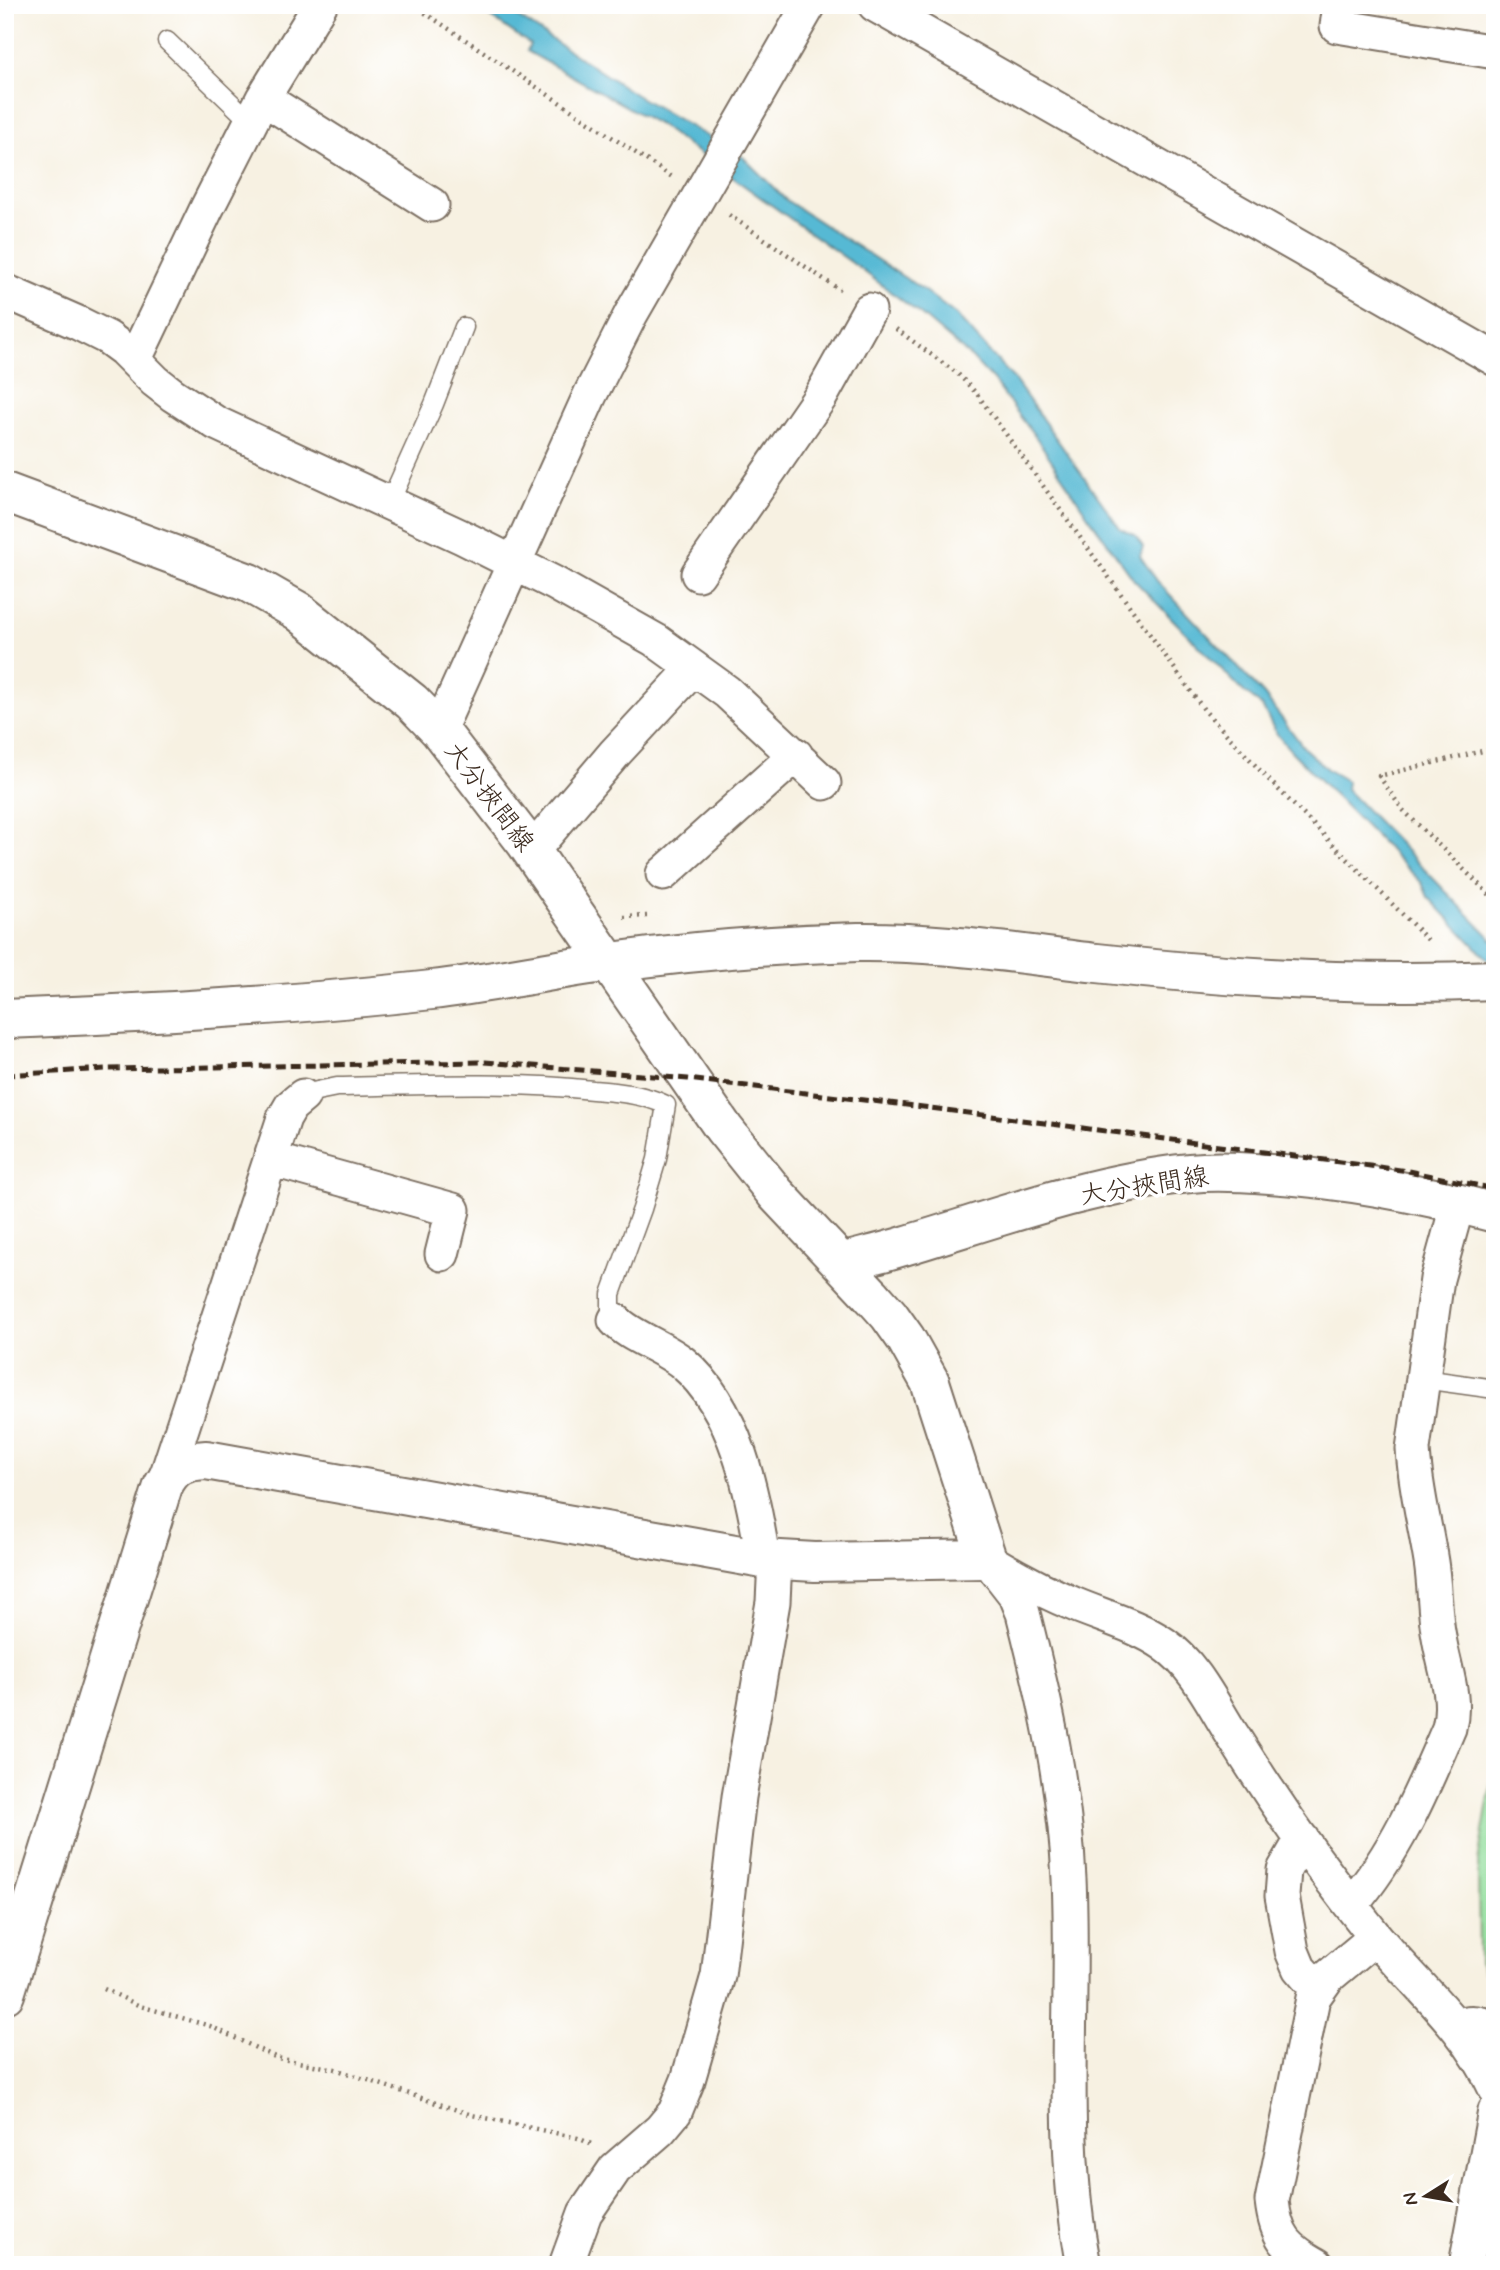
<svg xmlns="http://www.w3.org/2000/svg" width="1500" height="2270" font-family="Mynerve,'Klee One',sans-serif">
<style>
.green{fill:#91de9b;stroke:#66845c;stroke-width:2}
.water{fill:#56b9d4;stroke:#487279;stroke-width:2}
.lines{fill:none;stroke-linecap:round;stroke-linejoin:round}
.service-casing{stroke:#7d7063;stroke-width:21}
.minor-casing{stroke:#7d7063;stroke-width:37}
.tertiary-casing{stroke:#7d7063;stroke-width:42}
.secondary-casing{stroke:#7d7063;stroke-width:42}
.path{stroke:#7d7063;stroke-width:4.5;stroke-dasharray:2 5;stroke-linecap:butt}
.service{stroke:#fff;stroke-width:18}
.minor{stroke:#fff;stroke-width:33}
.tertiary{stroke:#fff;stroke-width:38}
.secondary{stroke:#fff;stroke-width:38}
.rail{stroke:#3b2a1e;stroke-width:5;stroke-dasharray:10 5;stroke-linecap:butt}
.labels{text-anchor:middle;stroke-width:7;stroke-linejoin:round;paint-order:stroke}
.street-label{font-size:26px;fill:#3b2a1e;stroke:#fff}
</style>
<rect width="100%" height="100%" fill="#fff"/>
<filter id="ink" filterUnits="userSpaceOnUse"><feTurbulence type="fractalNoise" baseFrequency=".0143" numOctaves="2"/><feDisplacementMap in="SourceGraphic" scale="14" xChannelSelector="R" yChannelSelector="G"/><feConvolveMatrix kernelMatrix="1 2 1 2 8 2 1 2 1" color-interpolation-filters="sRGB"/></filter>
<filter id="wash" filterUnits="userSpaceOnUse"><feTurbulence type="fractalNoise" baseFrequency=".00686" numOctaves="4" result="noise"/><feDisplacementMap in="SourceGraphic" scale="28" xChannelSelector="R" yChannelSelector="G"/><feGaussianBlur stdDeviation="1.57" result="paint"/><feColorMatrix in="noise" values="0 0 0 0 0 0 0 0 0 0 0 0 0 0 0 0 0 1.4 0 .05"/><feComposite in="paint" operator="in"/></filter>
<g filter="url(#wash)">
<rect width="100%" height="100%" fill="#f7f1e2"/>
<path class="green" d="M1495,1761v230l-16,-28 -1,-102z"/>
<path class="water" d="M473,5h27l136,90 107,62 43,43 136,89 34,26 57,63 108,151 14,6 8,12 -3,9 18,26 106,113 41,54 23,21 19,11 -1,8 149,153v25l-67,-70 -6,-14 -130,-131c-5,-6 -11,-12 -15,-18 -12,-19 -10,-27 -32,-41l-111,-113 -46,-64 -48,-73 -47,-63 -21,-22 -47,-40 -63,-48 -201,-144 -134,-75 3,-7z"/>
</g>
<g filter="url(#ink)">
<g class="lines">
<g class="service-casing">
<path id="service" d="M167,41l84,81
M389,504l45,-100 30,-77
M303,1096l14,-5 20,-4c85,-2 171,-6 256,3 25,2 50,4 73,15l-9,54 -15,50 -31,85v15l4,11
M1423,1379l72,10"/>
</g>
<g class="minor-casing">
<path id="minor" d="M875,5l620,354
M1340,5l-3,21 158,26
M263,98l169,107
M5,291l73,32 30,15 15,11 32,32 18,14 43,28 246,114 92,46 101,57 72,52 97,91
M135,359l72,-151 56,-110 57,-93
M698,574l123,-178 48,-86
M439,730l151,-335 41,-81 178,-309
M532,851l83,-98 79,-85
M663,874l133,-119
M270,1159l183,51 -11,44
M615,1320c14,16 49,27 68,43 53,45 70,130 80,196
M163,1486l121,-368 7,-12 12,-10
M987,1559c29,18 58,33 89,46 29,12 62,21 88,39 31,21 49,61 69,92 43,69 90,136 141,199 42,50 94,93 121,153
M995,1569l21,27 7,17c22,86 42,176 46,266 6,128 -11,259 15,386
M1302,1839l-18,31 -2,26 10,55 7,17 18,21
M1351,1905c45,-52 71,-114 98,-177 8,-32 -5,-59 -10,-91 -5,-25 -4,-50 -8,-75 -6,-38 -16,-75 -18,-113l24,-170 21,-76
M1456,2026c14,-6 26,-4 39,4
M566,2265l19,-52 30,-44 45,-39 15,-18 13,-32 30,-104 21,-179 34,-195 2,-42
M1317,2265c-31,-17 -41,-28 -45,-64l41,-203 15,-21 48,-40
M1466,2265l29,-154"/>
</g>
<g class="tertiary-casing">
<path id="tertiary" d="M5,1019c143,-6 285,-13 427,-29 60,-7 119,-20 179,-28 82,-11 164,-18 247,-20 80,-1 160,12 239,21 132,15 265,23 398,17
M5,1994l158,-508c10,-20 21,-25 43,-26l557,99 52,3 172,-3 -57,-177 -24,-43 -17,-24 -17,-19"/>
</g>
<g class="secondary-casing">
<path id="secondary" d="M5,492l244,91 49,28 114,91 27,28 87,113 198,286 52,65 96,102
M841,1263c22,-6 44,-11 66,-18 93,-28 186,-62 283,-72 26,-3 54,-1 80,1 76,5 151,19 225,39"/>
</g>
<path class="path" d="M413,5l259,172
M729,215l111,75
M896,329l62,45 19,20 228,317 65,70 160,161
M1495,748l-116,28 23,33 93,91
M624,917l23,-1
M104,1989l36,17 70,20 67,32 58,11 137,46 106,23 13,6"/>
<use href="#service" class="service"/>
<use href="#minor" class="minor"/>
<use href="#tertiary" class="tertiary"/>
<use href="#secondary" class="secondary"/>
<path class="rail" d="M5,1075l101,-6 379,-7 203,17 235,28 485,64 87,18"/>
</g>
</g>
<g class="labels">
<g class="street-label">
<text transform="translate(490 796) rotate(53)" y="9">大分挾間線</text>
<text transform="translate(1144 1185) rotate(-9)" y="9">大分挾間線</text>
</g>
</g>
<rect width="1500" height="2270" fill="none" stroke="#fff" stroke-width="28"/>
<g transform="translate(1426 2196) rotate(259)" stroke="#ffffff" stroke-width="5" paint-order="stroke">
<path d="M0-5L12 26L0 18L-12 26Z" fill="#3b2a1e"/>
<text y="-10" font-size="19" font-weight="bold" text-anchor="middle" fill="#3b2a1e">N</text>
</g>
</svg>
